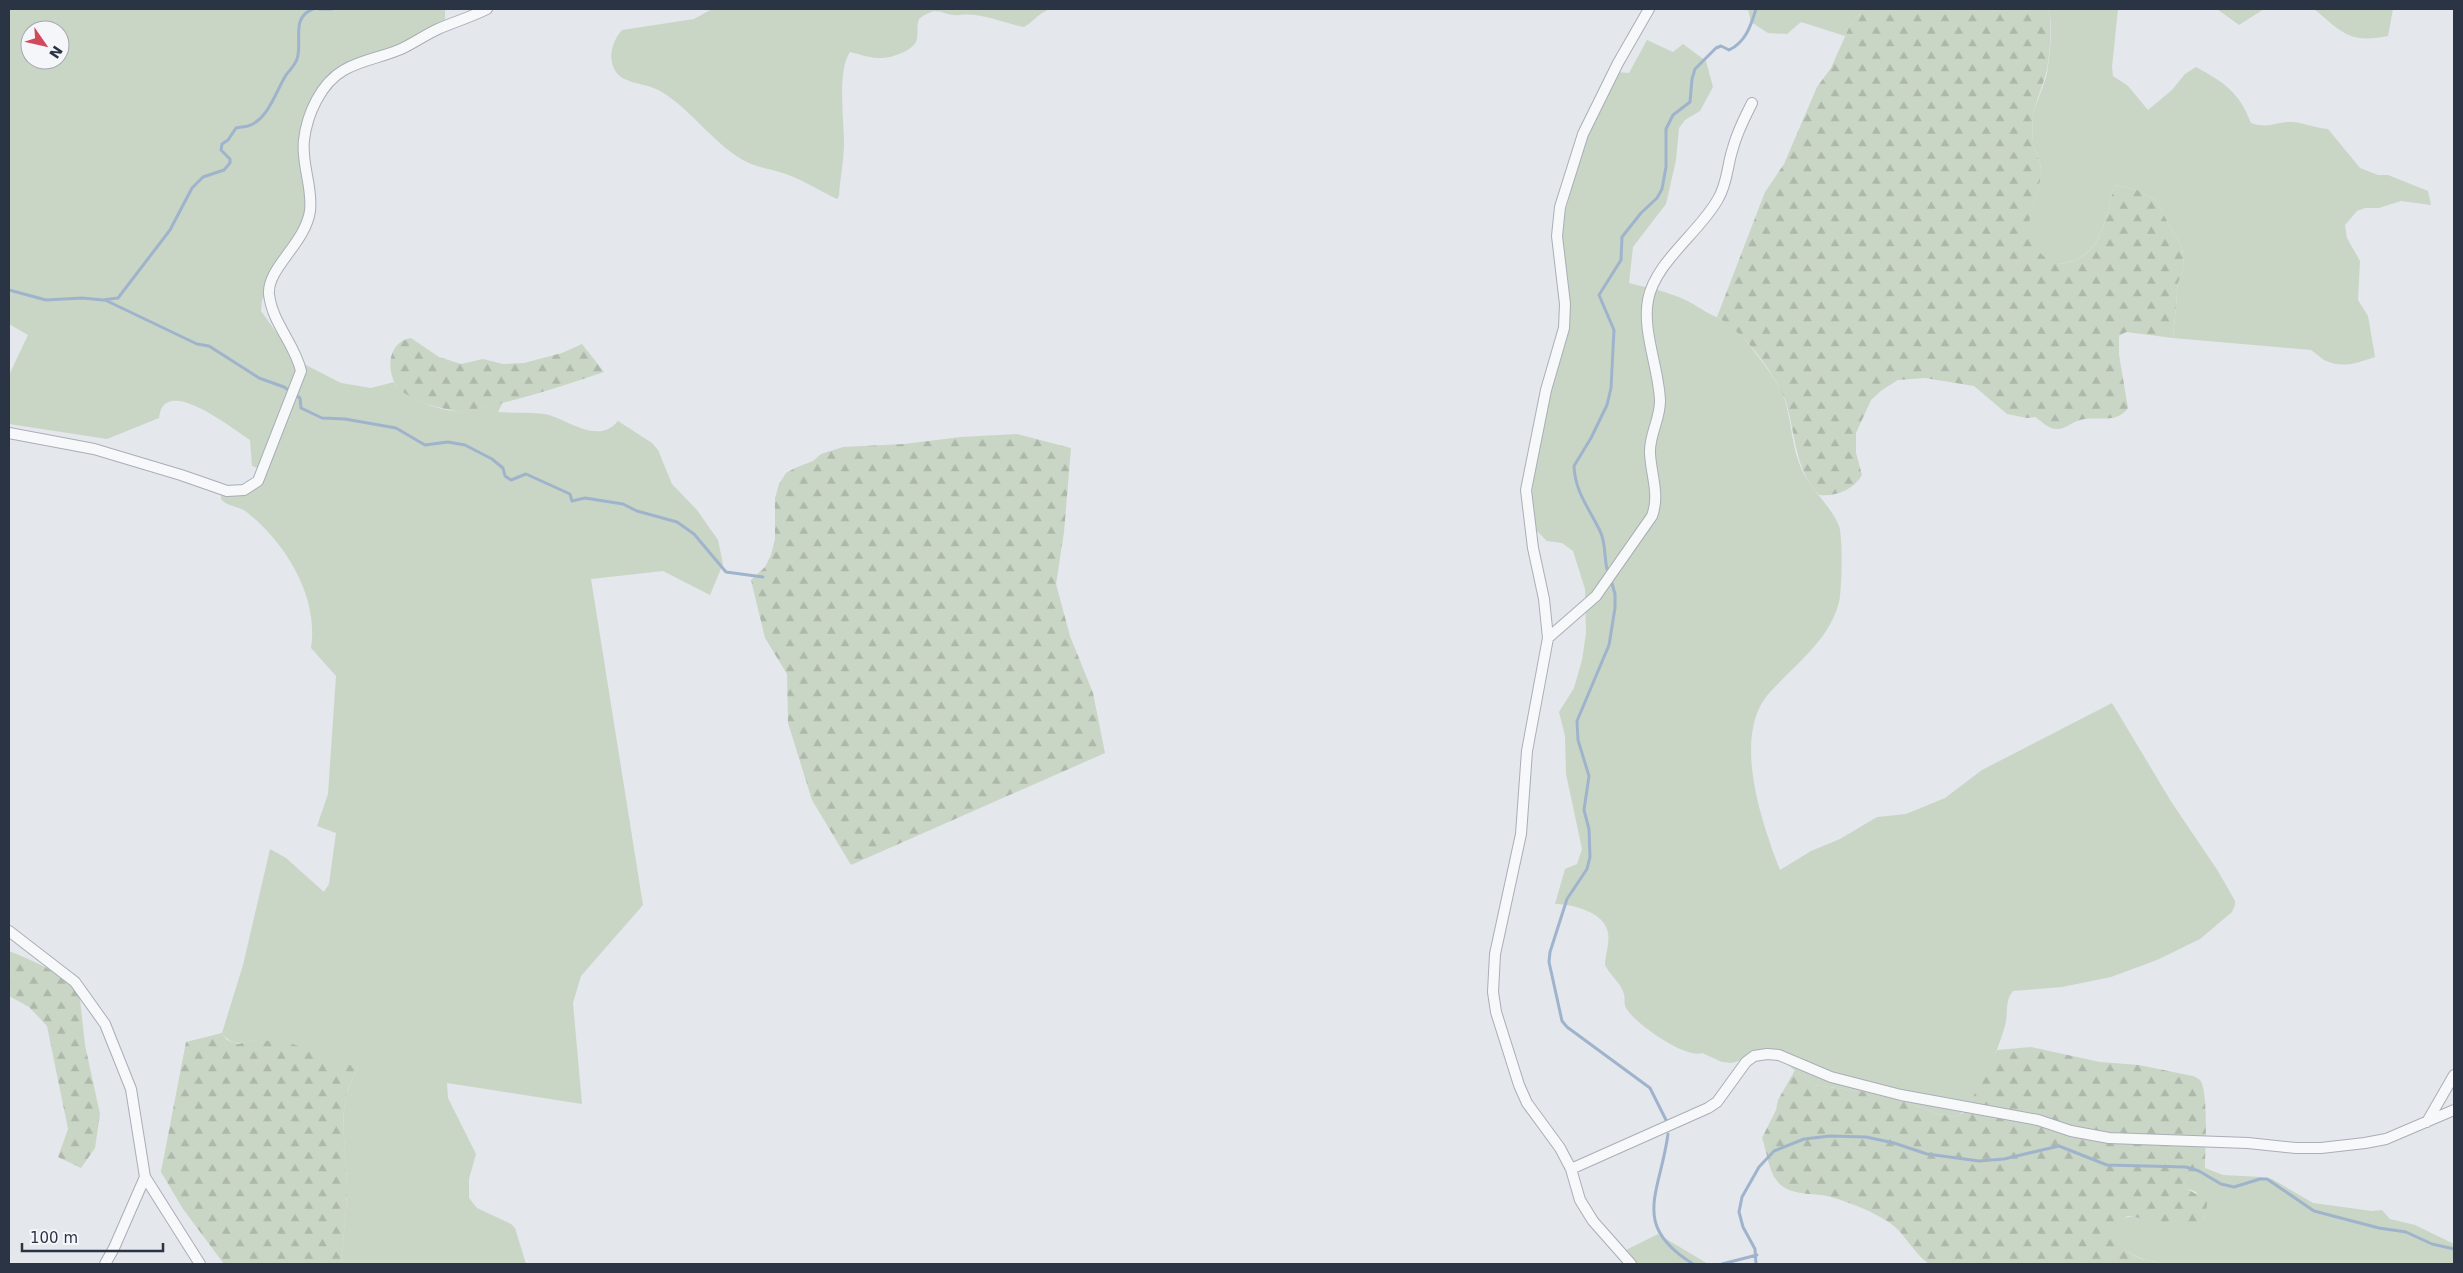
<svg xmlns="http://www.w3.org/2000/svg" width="2463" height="1273" font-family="'DejaVu Sans',sans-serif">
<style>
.green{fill:#c9d6c5;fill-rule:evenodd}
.forest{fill:url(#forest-firs)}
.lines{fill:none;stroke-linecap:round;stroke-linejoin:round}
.stream{stroke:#9fb4cc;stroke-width:3}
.minor-casing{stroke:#a9aeb7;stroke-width:12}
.minor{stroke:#f7f8fa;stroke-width:10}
</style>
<defs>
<pattern id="forest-firs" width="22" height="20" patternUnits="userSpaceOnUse" patternTransform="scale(1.25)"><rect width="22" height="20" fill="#c9d6c5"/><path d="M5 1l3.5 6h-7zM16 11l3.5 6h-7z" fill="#adb8ab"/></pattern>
</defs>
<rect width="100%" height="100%" fill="#e4e7ec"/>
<path class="green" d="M9,9h436v14l-62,38 -41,14 -27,33 -9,27 4,89 -11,23 -37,53 -1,11 35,49 45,23 30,5 23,-6c9,15 49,31 67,29 14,-1 28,-5 42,-9l-5,10c15,1 31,0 47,2 21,4 53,32 73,7l34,22 6,7 14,34 25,26 21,30 5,24 -13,31 -47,-24 -72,8 52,326 -62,71 -8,27 9,101 -135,-21 1,15 28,56 -7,25v19l8,10 34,16 4,4 11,36h-185c2,-24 5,-48 6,-73 1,-45 -14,-80 11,-123l-104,-28c-14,4 -22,6 -32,-7l21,-68 27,-116 16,9 38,34 5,-8 7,-51 -19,-7 11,-32 8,-118 -25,-28c8,-51 -25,-104 -63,-135 -8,-7 -21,-6 -27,-14v-4l25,-6 18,-19 -12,-4 -2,-26c-17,-11 -87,-67 -91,-22l-52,21 -98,-15v-49l19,-40 -19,-11zM30,30h30v30h-30z
M712,9h338c-11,4 -16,12 -26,18 -21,-4 -43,-15 -64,-12 -18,2 -21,-12 -41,4 -3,8 0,15 -3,23 -3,5 -7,7 -12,10 -22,10 -32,6 -54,0 -13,19 -6,67 -6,91 0,18 -4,35 -5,53l-2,3c-17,-8 -34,-19 -51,-25 -12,-4 -26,-6 -37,-11 -33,-15 -57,-54 -89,-72 -13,-8 -36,-7 -44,-19 -9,-13 -4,-31 6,-42l72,-11z
M1748,9h116l-13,14 -6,13 -44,-14 -14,12 -19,-1 -17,-11z
M2049,9h69l-6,58 1,9 15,10 20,24 24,-20 13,-16 11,-7c29,16 43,25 55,56 18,6 24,-1 40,-1 11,0 24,6 37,7l32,39 18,7h10l40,16 3,14 -30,-4 -22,7h-14l-8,3 -12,14 2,13 13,23 -2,39 10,16 7,41c-18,6 -33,12 -51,3 -5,-3 -8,-7 -13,-10l-138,-12 5,-55 6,-17 -2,-18 -26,-47 -15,-10 -26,-6c-11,34 -12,77 -59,79 -50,-26 -19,-49 -15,-91 1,-11 -6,-20 -8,-30 -1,-8 -1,-18 0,-26 2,-15 11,-29 14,-44 3,-20 6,-44 2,-64z
M2217,9h47l-25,16z
M2314,9h79l-5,27c-39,8 -46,-4 -74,-27z
M1647,40l26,12 10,-8 23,17 7,26 -13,24 -15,9 -6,8 -3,32 -10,44 -33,43 -4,36c15,4 32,7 47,13 12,4 23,12 34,18 6,3 14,6 20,10 12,11 24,27 34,40 9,13 18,24 22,40 6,22 6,45 16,66 9,20 30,37 37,56 4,11 3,64 0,76 -9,37 -43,62 -68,89 -41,42 -9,132 9,179l31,-19 29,-12 37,-22 29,-3 39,-16 37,-28 130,-67 60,100 46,68 17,30v4l-3,7 -32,27 -43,21 -46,17 -49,10 -49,4c-8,10 -5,18 -7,30 -4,21 -31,87 -50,96l-18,-3 -33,-12 -38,-10 -53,-7 -26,-20 -17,-9 -23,2 -16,5 -10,-1 -20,-9c-17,6 -70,-31 -77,-47 -1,-4 0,-8 -1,-12 -3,-11 -14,-19 -19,-29 0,-10 5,-22 3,-32 -3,-21 -36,-29 -53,-29l10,-35 12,-5 5,-15 -16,-75 -1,-38 -6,-24 15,-24 8,-28 4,-27 -1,-44 -12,-38 -11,-8 -15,-2 -11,-11 -6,3 -2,-14 15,-102 22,-76 -7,-102 23,-87 36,-80 12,1z
M2205,1168l18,7 38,2 11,2 41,24 59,8 10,-1 8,9 25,6 39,19v20h-286c-24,-4 -40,-6 -54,-28 4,-45 61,6 90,-19l-8,-25 -10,-4 -3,-4 7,-9z
M1658,1234l50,30h-72l-10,-14z"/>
<path class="forest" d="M1864,9h185c3,15 1,53 -4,68 -4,13 -10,26 -12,40 -1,8 -1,18 0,26 2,10 9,19 8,30 -4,41 -34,66 16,91 46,-2 47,-45 58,-79l26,6 15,10 26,47 2,18 -6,17 -5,55 -47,-6 -7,4v19l9,53c-12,17 -32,7 -48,12 -11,3 -16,12 -29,8 -5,-2 -11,-8 -16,-11l-8,1 -20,-4 -33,-28 -49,-8 -27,2 -16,10 -11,10 -15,33v20l6,22c-8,15 -28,22 -43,20 -25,-27 -23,-60 -33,-93 -10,-28 -43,-71 -69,-85l48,-125 19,-28 33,-77 14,-19 20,-45z
M411,338l28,19 22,7 22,-5 20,5 21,-1 38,-10 20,-9 22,28c-38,13 -75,25 -114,34 -10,2 -23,7 -34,5 -17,-3 -39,-8 -53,-19 -18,-13 -18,-50 8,-54z
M1017,434l54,14 -7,84 -8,52 14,52 23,57 12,60 -254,112 -39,-65 -24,-77 -1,-49 -22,-36 -14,-58 14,-13 6,-12 4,-16v-41l4,-14 7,-11 9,-5 18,-7 8,-7 22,-7 61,-3 57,-7z
M9,951c25,10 50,21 70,39l6,55 15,69 -5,34 -14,20 -23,-11 10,-28 -21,-103 -18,-19 -20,-11z
M222,1033l5,7 11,4 16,-4 33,2 71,26c-25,42 -10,78 -11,123 -1,25 -4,49 -6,73h-117l-41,-55 -22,-37 25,-130z
M2031,1047l69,15 39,3 54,11c2,1 5,2 7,4 9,12 5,72 5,88l-15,7 -7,9c5,8 17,10 24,17 1,43 -54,17 -79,15 -9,5 -13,9 -13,20 13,23 29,24 53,28h-239c-16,-11 -24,-31 -39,-41 -18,-12 -39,-20 -59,-26 -17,-5 -42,0 -54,-16 -9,-11 -10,-30 -15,-43l14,-28 2,-10 17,-30 19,15 53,7 38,10 33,12 18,3 10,-6 31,-61z"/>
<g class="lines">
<path class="stream" d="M319,9h13
M9,290l37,10 36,-2 21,2 15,-2 52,-68 22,-42 11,-11 21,-7 6,-7v-4l-9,-9 1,-6 6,-4 8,-12c4,-1 8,-1 12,-2 20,-6 28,-35 38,-51 4,-5 9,-10 11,-16 6,-18 -7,-41 16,-50
M105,300l92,44 12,2 50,32 25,9 16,11 1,10 21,10 23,1 51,9 29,17 23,-3 17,3 27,14 11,9 2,8 6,4 15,-6 44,20 2,7 13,-3 38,6 14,7 40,11 17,12 32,38 37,5
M1607,569c-3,-13 -1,-26 -7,-38 -11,-23 -25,-39 -26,-65l17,-28 16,-33 4,-17 3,-58 -15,-35 22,-35 1,-23 19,-24 16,-15 5,-9 4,-22v-38l7,-14 17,-13 2,-23 3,-10 21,-21 5,-2 8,4c17,-8 22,-25 27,-41
M1611,580l4,14v14l-6,37 -32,76 1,19 11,36 -5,34 5,19 1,28 -3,12 -20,30 -17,53 -1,10 13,59 5,6 83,61 16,32
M1668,1134c-8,60 -38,91 25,130
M1722,1264l35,-9
M1756,1264l-1,-15 -12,-22 -4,-15 3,-15 17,-30 15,-16 30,-12 26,-3 36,1 28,6 33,11 52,7 25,-2 55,-13 48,19 79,2 13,4 22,13 13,3 26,-8h7l47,32 65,17 27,4 26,12 22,5"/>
<g class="minor-casing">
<path id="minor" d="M9,433l85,16 87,26 46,16 17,-1 14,-9 43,-110c-6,-27 -29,-48 -32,-77 -2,-26 36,-50 41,-83 3,-24 -9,-47 -6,-71 3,-26 17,-57 40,-70 17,-10 39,-13 57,-21 13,-6 24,-14 37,-20 16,-7 33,-12 49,-20
M1548,638l48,-42 56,-80c8,-22 -1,-40 -2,-63 -1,-18 10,-33 10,-52 -1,-32 -18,-70 -12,-101 7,-38 52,-68 70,-101 10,-17 9,-34 15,-51 4,-16 12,-31 19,-45
M9,931l66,51 30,42 26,65 14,88 55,87
M2427,1122l27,-47
M1571,1169l137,-61 9,-6 29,-40 8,-6 13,-2 12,1 52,22 70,18 137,25 33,11 38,7 139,5 48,5h25l44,-5 21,-4 68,-29
M105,1264l9,-16 31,-71
M1631,1264l-38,-43 -13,-21 -9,-31 -11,-21 -33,-45 -8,-18 -23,-73 -3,-20 2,-38 26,-120 6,-83 21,-113 -4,-39 -11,-51 -7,-58 20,-100 18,-62 1,-24 -8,-68 3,-29 23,-73 35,-71 31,-54"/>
</g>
<use href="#minor" class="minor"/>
</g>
<rect width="2463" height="1273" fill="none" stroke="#2b3445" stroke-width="20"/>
<g transform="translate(45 45) rotate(124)"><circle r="24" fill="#f4f6f9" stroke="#a4a8b1"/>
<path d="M0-4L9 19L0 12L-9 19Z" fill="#d1495b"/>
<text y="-8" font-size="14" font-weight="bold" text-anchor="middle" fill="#2b3445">N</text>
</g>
<path d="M22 1243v8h141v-8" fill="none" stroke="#2b3445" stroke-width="2.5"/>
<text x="30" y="1243" font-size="15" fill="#2b3445" stroke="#f4f6f9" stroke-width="4" paint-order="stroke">100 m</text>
</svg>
